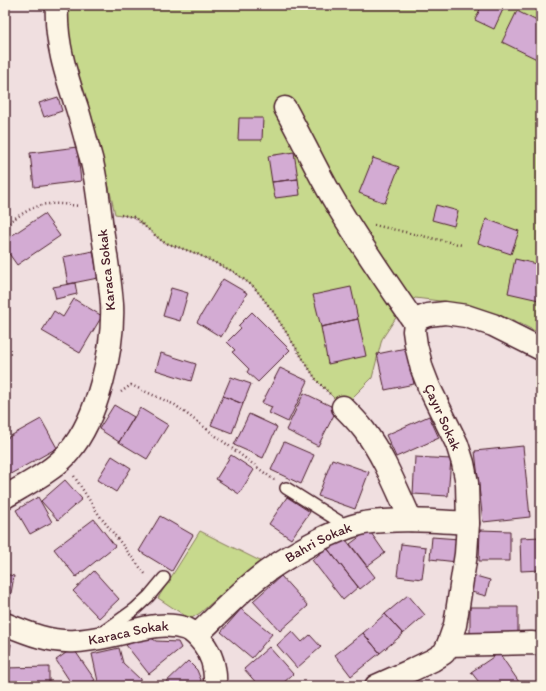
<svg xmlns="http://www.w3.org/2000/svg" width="546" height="691" font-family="Itim,sans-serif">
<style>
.green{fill:#c7d98d;stroke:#887c5c}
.building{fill:#d3abd3;stroke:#4a1f2b}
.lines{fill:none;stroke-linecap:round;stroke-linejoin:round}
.service-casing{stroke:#4a1f2b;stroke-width:14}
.minor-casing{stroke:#4a1f2b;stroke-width:25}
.path{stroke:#4a1f2b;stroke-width:2.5;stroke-dasharray:1 3;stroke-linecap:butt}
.service{stroke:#fcf5e5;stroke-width:11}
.minor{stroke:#fcf5e5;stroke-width:22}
.labels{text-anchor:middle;stroke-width:3.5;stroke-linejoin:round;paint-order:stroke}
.street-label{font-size:14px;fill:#4a1f2b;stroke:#fcf5e5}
</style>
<rect width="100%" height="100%" fill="#f0dfe0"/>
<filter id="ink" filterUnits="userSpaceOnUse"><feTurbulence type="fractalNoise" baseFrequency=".025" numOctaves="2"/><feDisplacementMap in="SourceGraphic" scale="8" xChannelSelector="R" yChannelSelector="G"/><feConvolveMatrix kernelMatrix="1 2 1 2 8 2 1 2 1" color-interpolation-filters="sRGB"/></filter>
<g filter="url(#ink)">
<path class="green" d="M66,5h475v329l-28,-14 -65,-18 -33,-4 -16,15 -17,26 -10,39 -29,29 -26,-26 -45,-71 -18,-23 -20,-15 -39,-19 -32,-11 -29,-25 -19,-3 -10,-44 -32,-101z
M200,531l60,30 -60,52 -10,6 -32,-21z"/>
<path class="building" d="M482,5h23l-11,24 -19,-9z
M517,11l24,12v38l-39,-19z
M58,97l4,14 -18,6 -5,-14z
M239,118h24l-1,22h-24z
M77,147l4,34 -47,6 -4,-34z
M294,152l4,27 -26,3 -4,-26z
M373,158l26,9 -14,36 -26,-10z
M298,179l2,16 -25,3 -3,-16z
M436,205l22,6 -4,15 -22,-6z
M44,214l16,22 -43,29 -12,-17v-8z
M486,219l33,12 -8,23 -33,-11z
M93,251l5,27 -30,6 -5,-27z
M515,259l26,6v27l-2,8 -31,-7z
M223,279l24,14 -26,44 -24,-15z
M75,283l2,11 -21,5 -3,-12z
M351,287l7,32 -37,8 -8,-32z
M171,288l17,5 -8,28 -17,-5z
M74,299l28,17 -22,37 -38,-22 12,-20 9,6z
M252,312l38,38 -32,32 -11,-10 2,-3 -17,-17 3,-2 -8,-8 14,-14 -3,-2z
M358,319l8,37 -38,8 -7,-37z
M406,348l8,36 -29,6 -8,-36z
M161,353l35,11 -5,17 -35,-11z
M280,368l28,13 -20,41 -19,-9 3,-6 -10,-4z
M231,377l20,7 -8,20 -20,-8z
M304,393l33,16 -19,37 -32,-16z
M223,396l20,8 -11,29 -21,-8z
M114,405l20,12 -15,25 -20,-13z
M140,408l28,17 -21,34 -28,-17z
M249,414l28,13 -14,31 -29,-13z
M429,416l10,22 -43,19 -10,-22z
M41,419l16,29 -52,29v-38z
M284,442l30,13 -13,29 -30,-14z
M523,446l7,71 -47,5 -8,-71z
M231,455l23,15 -15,24 -23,-15z
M112,456l19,12 -15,24 -19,-12z
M415,457l36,2 -3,37 -35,-2z
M332,459l37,13 -14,37 -37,-13z
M65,480l17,19 -24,21 -17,-19z
M38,497l14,25 -22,12 -14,-24z
M287,497l23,15 -19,27 -22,-15z
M160,516l33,19 -21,36 -33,-20z
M94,519l21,27 -39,31 -22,-28z
M369,530l16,23 -18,13 -17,-22z
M480,530l30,1v30h-31z
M343,536l32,41 -15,12 -33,-41z
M432,537l27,2 -2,23 -27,-3z
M541,537v33l-20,1 -1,-33z
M401,544l25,3 -4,32 -25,-3z
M327,548l31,39 -15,13 -31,-40z
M94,571l25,28 -20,19 -26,-27z
M5,574l9,2 -4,23 -5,-1z
M472,575l18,5 -4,16 -18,-5z
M281,576l27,30 -28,25 -27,-30z
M408,595l17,20 -22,19 -18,-20z
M470,607h48v25l-48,1z
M241,609l31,25 -20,24 -31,-26z
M385,614l18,20 -23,19 -17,-20z
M292,631l10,11 8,-7 11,12 -24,21 -20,-23z
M363,633l17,20 -29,23 -16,-21z
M148,636l8,5 22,1 3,6 -32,26 -23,-29z
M5,644h6l-3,20 -3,-1z
M269,647l24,27 -13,12h-21l-15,-17z
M73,648l22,32 -9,6h-13l-17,-26z
M119,648l4,15 17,16 1,7h-42l-7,-32z
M499,653l20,29 -6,4h-31l-11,-14z
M188,661l9,9 4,10 -2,6h-37z
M49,667v19h-44v-18z"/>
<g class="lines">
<g class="service-casing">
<path id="service" d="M286,488l62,39
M103,632l32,-23 14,-13 15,-18"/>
</g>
<g class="minor-casing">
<g id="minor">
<path d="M285,108c16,29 30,59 46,87 26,45 55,86 84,128"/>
<path d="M343,407c7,7 15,15 21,23 20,26 33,60 47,90"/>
<path d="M5,497c20,-12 50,-27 64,-45 29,-34 45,-104 43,-148 -2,-25 -6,-50 -10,-75 -3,-24 -5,-48 -11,-71 -5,-17 -9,-34 -14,-50 -11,-33 -22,-67 -20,-103"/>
<path id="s1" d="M5,624c22,9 46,19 71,17 17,-1 34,-5 51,-9 20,-5 40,-10 60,-3 7,3 11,8 16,14 9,12 13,28 12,43"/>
<path id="s2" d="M197,635c21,-20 41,-42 65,-60 15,-12 32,-21 49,-31 17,-9 34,-17 53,-21 35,-5 70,-2 104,0"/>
<path d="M448,645l83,-2 10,1"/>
<path d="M376,686l36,-16 21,-10 11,-7 4,-8 7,-20 11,-71 2,-31 -1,-40 -4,-20 -6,-19 -28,-57 -7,-18 -6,-24 -2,-14 1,-8 5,-5 8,-3 17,-2 21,3 27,9 48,24"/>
</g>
</g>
<path class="path" d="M121,215l13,2 29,25 32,11 39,19 20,15 18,23 45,71 13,13
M5,224c13,-7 28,-19 43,-20 11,-1 21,1 32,2
M374,225l88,20
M121,392l10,-7 44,20 99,75
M74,476l25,39 47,60"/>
<use href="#service" class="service"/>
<use href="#minor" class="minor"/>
</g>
</g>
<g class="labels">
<g class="street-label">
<text transform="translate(106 270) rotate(-96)" y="5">Karaca Sokak</text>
<text transform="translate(443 417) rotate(66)" y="5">Çayır Sokak</text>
<text dy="5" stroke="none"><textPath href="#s2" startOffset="154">Bahri Sokak</textPath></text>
<text dy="5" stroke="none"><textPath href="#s1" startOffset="127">Karaca Sokak</textPath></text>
</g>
</g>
<rect width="546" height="691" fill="none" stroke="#fcf5e5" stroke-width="20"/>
<rect x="10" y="10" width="526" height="671" fill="none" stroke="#4a1f2b" stroke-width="1.5" filter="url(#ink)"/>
</svg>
